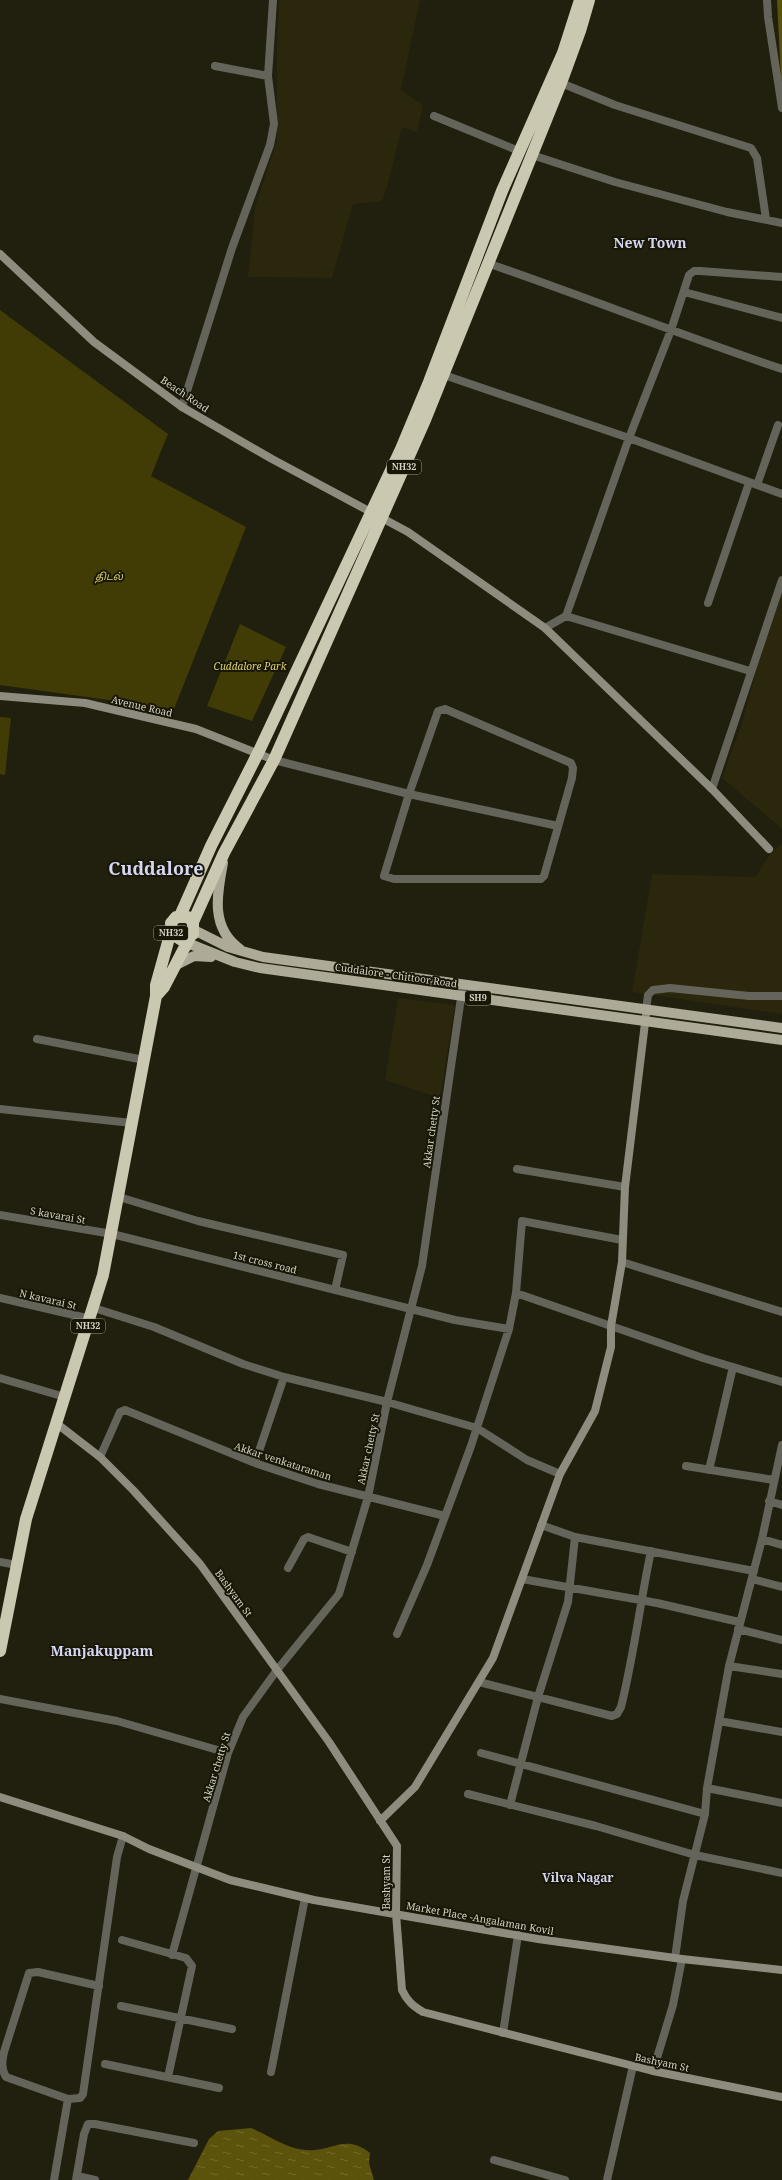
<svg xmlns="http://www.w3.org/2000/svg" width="782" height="2180" font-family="'Noto Serif','Noto Sans Tamil',serif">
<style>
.built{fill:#2a270d}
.park{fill:#413c06}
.water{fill:url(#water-ripples)}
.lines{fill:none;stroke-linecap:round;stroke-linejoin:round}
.street{stroke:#65645b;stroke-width:8}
.secondary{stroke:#8d8c7e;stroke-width:8}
.primary{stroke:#adab98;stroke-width:10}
.highway{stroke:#cac8b1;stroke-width:12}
.labels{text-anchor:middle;stroke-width:4;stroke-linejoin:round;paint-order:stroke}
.shield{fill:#181605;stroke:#9c9b8e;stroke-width:1}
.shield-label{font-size:9px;font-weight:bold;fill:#d5d4c8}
.street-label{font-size:10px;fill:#d5d4c8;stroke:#181605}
.park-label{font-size:10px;font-style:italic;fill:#dcd273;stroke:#181605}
.quarter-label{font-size:12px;font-weight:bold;fill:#d4d6f3;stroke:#181605}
.district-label{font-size:14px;font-weight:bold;fill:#d4d6f3;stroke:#181605}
.town-label{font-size:18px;font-weight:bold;fill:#d4d6f3;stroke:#181605}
</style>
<defs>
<pattern id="water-ripples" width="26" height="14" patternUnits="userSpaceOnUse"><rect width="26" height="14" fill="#5b530b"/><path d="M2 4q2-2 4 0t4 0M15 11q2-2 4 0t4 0" fill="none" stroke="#726b2d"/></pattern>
</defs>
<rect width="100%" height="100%" fill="#211f0d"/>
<path class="built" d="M279,0h141l-19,90 22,15 -6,27 -15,-5 -15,61 -5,13 -29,3 -21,74 -84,-1 7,-69 22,-68v-93z
M782,593v236l-60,-51 20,-55 16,-59z
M782,843v171l-150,-22 20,-118 103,3 16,-24z
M398,998l57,7 -15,93 -55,-18z"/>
<path class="park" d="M0,310l168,124 -17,42 95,51 -72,182 -174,-24z
M240,624l46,23 -34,74 -45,-15z
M0,717l11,1 -6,57 -5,-1z"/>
<path class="water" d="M777,0h5v80l-1,-2z
M251,2128c21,9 39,24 63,22 21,-1 33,-15 56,3l-1,10 5,17h-186l21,-41 9,-8z"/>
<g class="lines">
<path class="street" d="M767,0l1,17 14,91
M215,66l53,10
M561,83l54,22 136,43 6,10 9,61
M434,116l85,35
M532,155l83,27 112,30 55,11
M487,263c99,34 196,73 295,106
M684,292l98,26
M444,375l185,63 153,56
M182,407l50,-159 38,-103 4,-21 -6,-48 5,-76
M757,485l21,-60
M708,603l41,-120
M566,616l184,55
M545,628l21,-12 63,-178 42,-108 18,-55 5,-4h6l82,6
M445,709l126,54 2,5 -1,10 -28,98 -3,3h-147l-10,-3 25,-82 29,-83z
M274,760l135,34 149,32
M712,789l70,-209
M646,1010l2,-15 5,-5 17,-2 79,8h33
M37,1039l107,21
M0,1109l132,14
M517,1169l108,18
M119,1197l79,24 145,34 -8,35
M0,1215l112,19 343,86 54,9
M622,1262l160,50
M516,1293l187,65 79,24
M0,1298l91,21
M94,1308l60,19 89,37 41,13 103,25 90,26 50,32 33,14
M0,1378l65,19
M100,1457l20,-45 5,-2 130,53 63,21 127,32
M255,1463l29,-86
M686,1466l88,14
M709,1470l24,-103
M769,1501l13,4
M541,1525l34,12 179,34
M762,1539l20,6
M0,1562l17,3
M288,1568l16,-29 4,-2 44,15
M522,1579l135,24 82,19
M752,1579l30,8
M738,1629l44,11
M397,1634l30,-69 44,-119 38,-117 7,-36 6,-72 100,19
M729,1666l53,8
M479,1682l133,34 5,-2 4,-7c13,-52 19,-104 30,-156
M0,1699l117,22 111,32
M719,1721l63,11
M481,1753l224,61
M707,1788l75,15
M468,1794l128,32 99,29 87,18
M510,1805l28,-108 30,-95 7,-65
M122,1940l64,18 6,8 -24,111
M172,1955l56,-202 15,-36 34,-47 62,-76 29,-97 19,-95 35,-136 41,-282
M675,1958l8,-57 22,-87 2,-26 22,-122 33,-127 20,-94
M121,2006l111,23
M503,2033l15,-98
M105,2064l114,24
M653,2071l20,-66 9,-46
M271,2072l34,-174
M68,2099l-62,-22c-5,-9 -4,-15 -2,-25l25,-79 9,-1 61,14
M494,2160l71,20
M77,2176l18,4
M54,2180l14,-81 12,-1 3,-4 34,-237 6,-21
M76,2180l8,-46 4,-10h7l99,19
M607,2180l26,-114"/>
<path class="secondary" d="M0,254l94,88 88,65 90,52 136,73 137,96 167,161 57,60
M0,696l85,7 111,26 78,31
M56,1423l44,34 33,33 67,74 129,178 68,104 -1,68 6,76c5,11 11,16 21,22l230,59 129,26
M0,1797l123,39 26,13 81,31 84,20 224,39 144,20 100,11
M380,1821l35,-34 78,-129 67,-184 35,-63 16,-64v-21l11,-64 3,-75 21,-172"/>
<path class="primary" d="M223,863c-6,31 -13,65 17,86
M194,930l34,17 35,10 519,71
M180,940l55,22 25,6 522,72
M176,965l18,-9 17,1"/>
<path class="highway" d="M180,916l31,-70 47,-93 143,-304 28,-67 73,-191 61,-138 17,-53
M193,922l-5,-5h-12l-5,6 1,11 10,6 11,-6v-12l31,-69 50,-93 151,-340 136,-337 19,-52 9,-31
M156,996l8,-9 26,-50
M0,1651l26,-132 77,-244 53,-279v-11l15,-54"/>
</g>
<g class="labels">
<g class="shield">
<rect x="387" y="460" width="34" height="14" rx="3"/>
<rect x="154" y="926" width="34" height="14" rx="3"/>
<rect x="465" y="991" width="26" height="14" rx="3"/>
<rect x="71" y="1319" width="34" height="14" rx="3"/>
</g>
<g class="shield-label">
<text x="404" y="470">NH32</text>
<text x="171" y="936">NH32</text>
<text x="478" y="1001">SH9</text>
<text x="88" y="1329">NH32</text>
</g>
<g class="street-label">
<text transform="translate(185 394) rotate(34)" y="4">Beach Road</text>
<text transform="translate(142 706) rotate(13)" y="4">Avenue Road</text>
<text transform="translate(396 975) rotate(8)" y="4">Cuddalore - Chittoor Road</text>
<text transform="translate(431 1132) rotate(-82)" y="4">Akkar chetty St</text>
<text transform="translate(58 1215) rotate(10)" y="4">S kavarai St</text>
<text transform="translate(265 1262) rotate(14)" y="4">1st cross road</text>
<text transform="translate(48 1299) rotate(13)" y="4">N kavarai St</text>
<text transform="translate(368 1449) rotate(-78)" y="4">Akkar chetty St</text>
<text transform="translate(283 1461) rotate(18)" y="4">Akkar venkataraman</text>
<text transform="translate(234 1593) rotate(54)" y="4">Bashyam St</text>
<text transform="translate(216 1767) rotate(-73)" y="4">Akkar chetty St</text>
<text transform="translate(386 1882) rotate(-90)" y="4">Bashyam St</text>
<text transform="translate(480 1918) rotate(10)" y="4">Market Place -Angalaman Kovil</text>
<text transform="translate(662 2062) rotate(12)" y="4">Bashyam St</text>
</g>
<g class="park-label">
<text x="109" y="580">திடல்</text>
<text x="250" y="670">Cuddalore Park</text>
</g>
<g class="quarter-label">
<text x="578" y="1882">Vilva Nagar</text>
</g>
<g class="district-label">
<text x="650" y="248">New Town</text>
<text x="102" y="1656">Manjakuppam</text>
</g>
<g class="town-label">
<text x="156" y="875">Cuddalore</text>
</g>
</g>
</svg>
